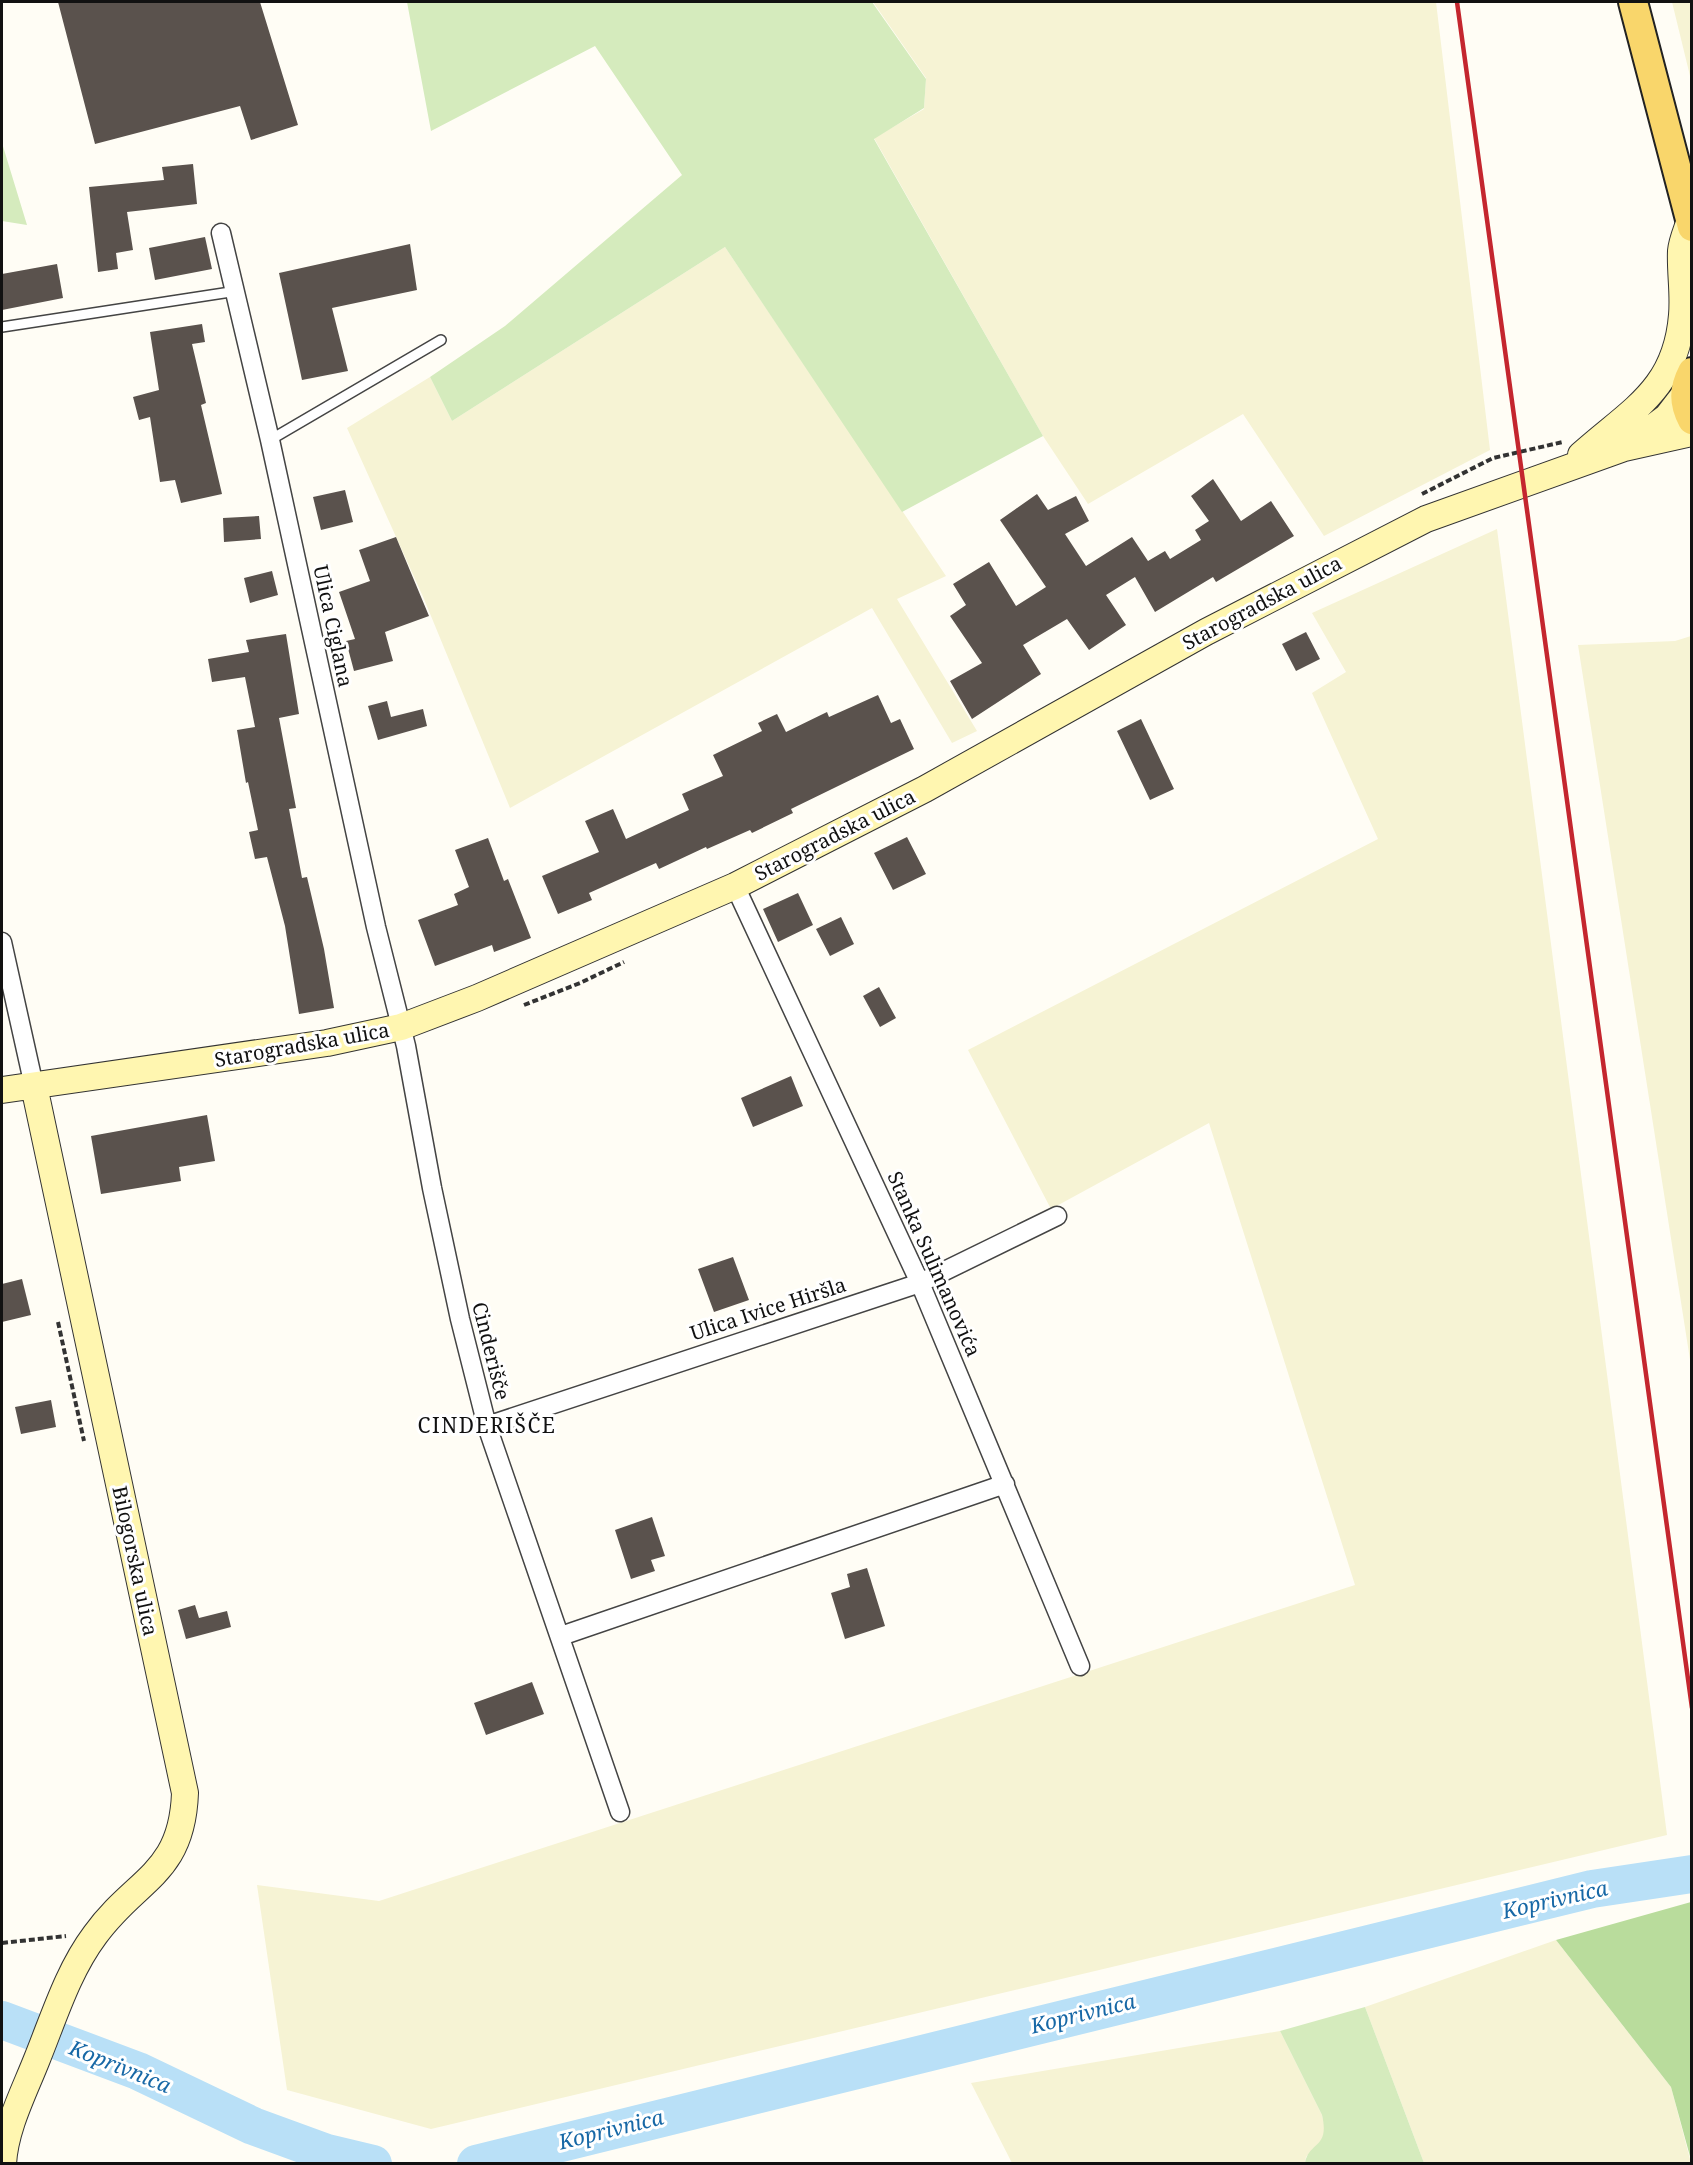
<svg xmlns="http://www.w3.org/2000/svg" width="1693" height="2165" font-family="'Noto Serif',serif">
<style>
.farmland{fill:#f6f3d4}
.green{fill:#d5ebbd}
.forest{fill:#b9dc9c}
.lines{fill:none;stroke-linecap:round;stroke-linejoin:round}
.river{stroke:#b9e0f7;stroke-width:38}
.building{fill:#5a524d}
.lane-casing{stroke:#444;stroke-width:12}
.street-casing{stroke:#444;stroke-width:21}
.secondary-casing{stroke:#333;stroke-width:28}
.primary-casing{stroke:#222;stroke-width:32}
.path{stroke:#333;stroke-width:4;stroke-dasharray:6 3;stroke-linecap:butt}
.lane{stroke:#fff;stroke-width:9}
.street{stroke:#fff;stroke-width:18}
.secondary{stroke:#fff6b0;stroke-width:26}
.primary{stroke:#f9d66b;stroke-width:28}
.rail{stroke:#c4262e;stroke-width:4.5}
.labels{text-anchor:middle;stroke-width:6;stroke-linejoin:round;paint-order:stroke}
.street-label{font-size:20px;fill:#111;stroke:#fff}
.neighbourhood-label{font-size:21px;letter-spacing:1.5px;fill:#111;stroke:#fff}
.water-label{font-size:21px;font-style:italic;fill:#1768a6;stroke:#fff}
</style>
<rect width="100%" height="100%" fill="#fffdf5"/>
<path class="farmland" d="M873,2h563l54,448 -166,86 -81,-122 -155,90 -45,-68 -169,-298 50,-29 2,-31z
M1672,2h19v78z
M725,247l221,329 -49,23 80,132 -25,12 -80,-135 -362,200 -86,-209 -77,-171 83,-51 22,44z
M1497,529l170,1306 -1236,294 -144,-39 -30,-205 122,16 976,-316 -146,-462 -158,86 -83,-159 410,-211 -66,-146 34,-21 -34,-59z
M1691,636h1l-1,730 -113,-721 97,-4z
M1556,1940l115,147 20,76h-267l-59,-156z
M1280,2031l42,84 3,12 -2,12 -17,18 -1,6h-293l-41,-80z"/>
<path class="green" d="M407,2h465l54,77 -2,29 -50,31 169,297 -141,76 -177,-265 -273,174 -22,-44 75,-51 177,-151 -87,-129 -164,85z
M2,143l25,82 -25,-4z
M1365,2007l59,156h-119c4,-22 25,-14 17,-48l-42,-84z"/>
<path class="forest" d="M1691,1902h1l-1,258 -20,-73 -115,-147z"/>
<g class="lines">
<path class="river" d="M2,2020l136,51 115,55 74,27 46,11
M476,2164l1116,-275 100,-15"/>
</g>
<path class="building" d="M58,2h202l38,123 -47,15 -11,-34 -145,38z
M193,164l4,40 -70,8 6,38 -17,3 2,16 -20,3 -9,-85 75,-7 -2,-13z
M205,237l7,32 -57,11 -6,-32z
M410,244l7,46 -85,18 16,63 -46,9 -23,-107z
M57,264l6,34 -61,12v-36z
M202,324l3,18 -13,2 14,59 -5,2 21,89 -41,9 -6,-23 -15,2 -10,-65 -11,3 -6,-23 26,-7 -9,-58z
M1213,479l28,42 30,-20 23,35 -78,46 -3,-5 -58,35 -20,-35 -29,18 20,30 -37,25 -22,-31 -44,26 18,29 -69,45 -22,-38 32,-18 -32,-47 16,-11 -13,-21 36,-22 27,44 30,-19 -46,-67 37,-26 11,16 28,-14 13,25 -24,13 21,32 46,-29 16,24 17,-10 5,8 31,-19 -6,-10 14,-9 -18,-25z
M345,490l8,32 -32,8 -8,-33z
M259,516l2,23 -37,3 -1,-24z
M396,537l33,79 -44,16 8,29 -39,10 -8,-30 9,-2 -16,-47 31,-11 -11,-31z
M272,571l6,24 -28,8 -6,-25z
M1306,632l14,27 -24,12 -14,-27z
M286,634l13,80 -20,4 17,90 -7,1 13,69 5,-1 17,72 10,59 -35,6 -14,-88 -18,-69 -12,2 -6,-27 9,-2 -10,-48 -2,1 -9,-53 18,-3 -10,-50 -33,5 -4,-23 41,-7 -3,-12z
M878,695l13,28 9,-4 14,30 -123,60 2,4 -41,20 -2,-3 -43,19 -1,-2 -47,22 -3,-6 -67,30 3,7 -34,14 -16,-38 57,-24 -14,-31 28,-12 13,30 63,-29 -7,-16 41,-18 -10,-21 49,-24 -4,-8 19,-9 9,18 41,-20 2,5z
M387,701l4,16 32,-8 4,17 -49,14 -10,-34z
M1141,719l33,70 -24,11 -33,-69z
M907,837l19,37 -33,16 -19,-37z
M488,838l16,43 4,-2 23,59 -37,14 -2,-7 -57,21 -17,-46 40,-15 -4,-11 15,-7 -14,-37z
M798,893l15,32 -35,17 -15,-33z
M841,917l13,27 -24,12 -14,-27z
M879,987l17,31 -16,9 -17,-31z
M791,1076l12,30 -50,21 -12,-29z
M207,1115l8,46 -36,6 2,14 -80,13 -10,-58z
M733,1257l16,43 -35,12 -16,-43z
M22,1279l9,36 -29,7v-38z
M51,1400l5,27 -35,7 -6,-27z
M652,1517l13,39 -14,4 4,11 -24,8 -16,-49z
M867,1568l18,58 -40,13 -14,-46 19,-6 -3,-13z
M195,1605l4,13 28,-7 4,16 -45,12 -8,-29z
M532,1682l12,32 -58,21 -12,-32z"/>
<g class="lines">
<g class="lane-casing">
<path id="lane" d="M2,327l235,-36
M270,440l171,-100"/>
</g>
<g class="street-casing">
<path id="street" d="M221,233l49,207 106,487 30,119 26,142 28,131 27,107 133,386
M735,886l185,397 160,383
M2,942l32,144
M487,1426l433,-143 137,-67
M561,1636l444,-152"/>
</g>
<g class="secondary-casing">
<path id="secondary" d="M1635,441l32,-24 17,-22
M1581,455c50,-45 95,-65 101,-140 2,-22 -2,-43 -1,-64 1,-11 6,-21 9,-31
M2,1090l325,-47 74,-16 76,-29 258,-112 190,-97 281,-157 220,-113 198,-71 68,-15
M3,2164c2,-36 21,-72 34,-105 17,-42 31,-88 58,-124 41,-57 87,-60 90,-142l-151,-707"/>
</g>
<g class="primary-casing">
<path id="primary" d="M1633,2l59,225
M1692,372c-9,17 -9,31 0,48"/>
</g>
<path class="path" d="M1422,494l71,-36 70,-16
M524,1005l56,-22 44,-21
M58,1322l26,119
M2,1943l64,-7"/>
<use href="#lane" class="lane"/>
<use href="#street" class="street"/>
<use href="#secondary" class="secondary"/>
<use href="#primary" class="primary"/>
<path class="rail" d="M1457,2l235,1706"/>
</g>
<g class="labels">
<g class="street-label">
<text transform="translate(1262 603) rotate(-28)" y="7">Starogradska ulica</text>
<text transform="translate(333 626) rotate(78)" y="7">Ulica Ciglana</text>
<text transform="translate(835 835) rotate(-27)" y="7">Starogradska ulica</text>
<text transform="translate(302 1045) rotate(-10)" y="7">Starogradska ulica</text>
<text transform="translate(934 1264) rotate(66)" y="7">Stanka Sulimanovića</text>
<text transform="translate(768 1309) rotate(-18)" y="7">Ulica Ivice Hiršla</text>
<text transform="translate(491 1351) rotate(76)" y="7">Cinderišče</text>
<text transform="translate(135 1561) rotate(78)" y="7">Bilogorska ulica</text>
</g>
<g class="neighbourhood-label">
<text x="487" y="1433">CINDERIŠČE</text>
</g>
<g class="water-label">
<text transform="translate(1555 1900) rotate(-13)" y="7">Koprivnica</text>
<text transform="translate(1083 2014) rotate(-14)" y="7">Koprivnica</text>
<text transform="translate(120 2067) rotate(22)" y="7">Koprivnica</text>
<text transform="translate(611 2130) rotate(-14)" y="7">Koprivnica</text>
</g>
</g>
<rect width="1693" height="2165" fill="none" stroke="#111111" stroke-width="6"/>
</svg>
